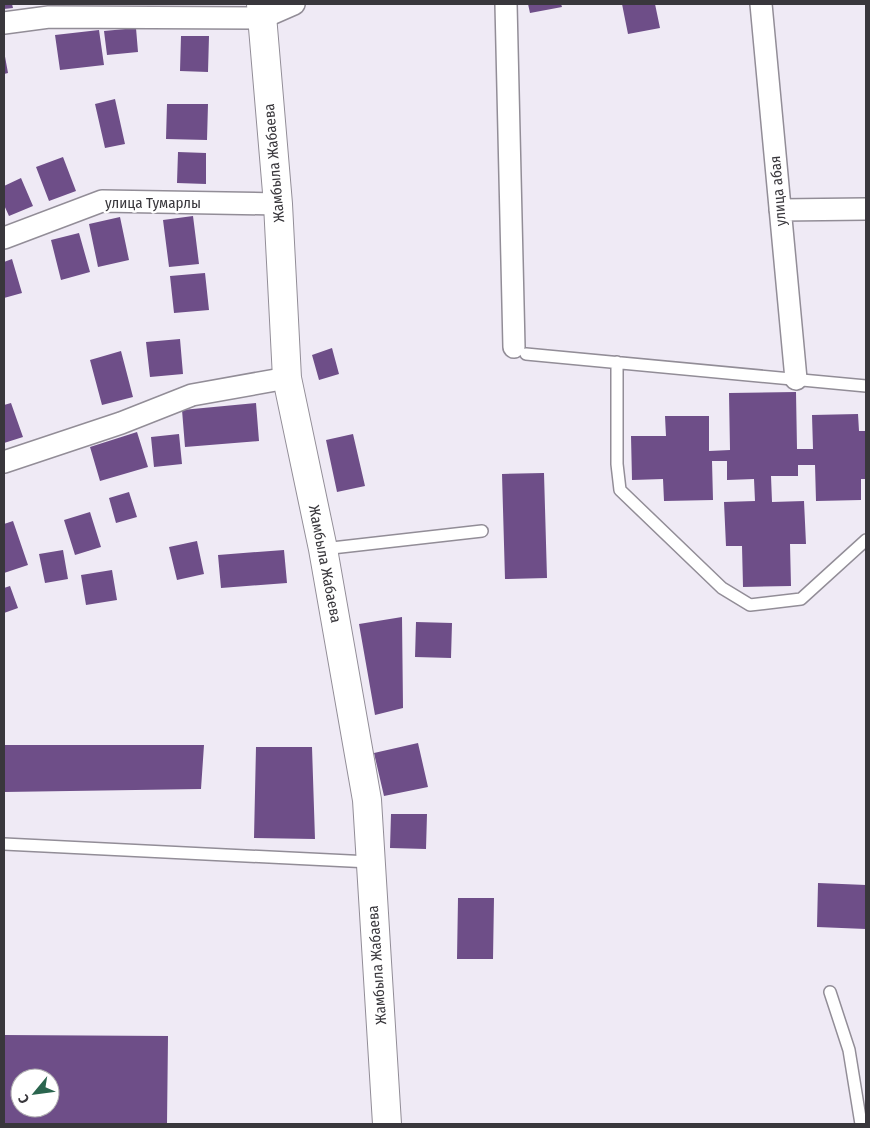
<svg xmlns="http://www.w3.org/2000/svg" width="870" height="1128" font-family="'Fira Sans Condensed',sans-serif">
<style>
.building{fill:#6e4e88;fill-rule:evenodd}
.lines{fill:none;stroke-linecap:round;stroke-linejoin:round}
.lane-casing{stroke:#928d97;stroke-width:14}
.street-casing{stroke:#928d97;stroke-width:24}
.secondary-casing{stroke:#928d97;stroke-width:30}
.lane{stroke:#fff;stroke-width:11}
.street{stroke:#fff;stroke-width:21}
.secondary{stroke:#fff;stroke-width:28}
.labels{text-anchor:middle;stroke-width:5;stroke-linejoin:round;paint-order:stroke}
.street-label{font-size:15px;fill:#39373c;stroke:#fff}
</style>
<rect width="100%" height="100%" fill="#efeaf5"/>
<path class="building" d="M4,4h8l1,4 -9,1z
M528,4h33l1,3 -32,6z
M622,4h33l5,24 -32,6z
M136,28l2,24 -31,3 -3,-24z
M99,30l5,35 -44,5 -5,-35z
M181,36h28l-1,36 -28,-1z
M4,51l4,22 -4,1z
M115,99l10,45 -20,4 -10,-44z
M167,104h41l-1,36 -41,-1z
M178,152l28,1v31l-29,-1z
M63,157l13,34 -27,10 -13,-34z
M21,178l12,28 -24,10 -5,-11v-19z
M193,216l6,48 -30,3 -6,-47z
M120,217l9,43 -31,7 -9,-43z
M79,233l11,39 -29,8 -10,-40z
M12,259l10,34 -18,5v-36z
M205,273l4,37 -35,3 -4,-37z
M180,339l3,35 -33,3 -4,-35z
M332,348l7,26 -20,6 -7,-25z
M121,351l12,46 -31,8 -12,-45z
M796,392l1,57h16l-1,-34 46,-1 1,17h7v48h-5v21l-45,1 -1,-36h-17v11h-27l1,26 32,-1 2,43h-16l1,42 -48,1 -1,-41h-16l-2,-44 31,-1 -1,-22 -27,1v-19h-15l1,39 -49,1 -1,-22 -31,1 -1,-44h35l-1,-20h44v35l21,-1 -1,-57z
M11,403l12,34 -19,6v-38z
M256,403l3,38 -74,6 -3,-37z
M137,432l11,35 -48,14 -10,-34z
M179,434l3,30 -28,3 -3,-30z
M353,434l12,52 -28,6 -11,-52z
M544,473l3,105 -42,1 -3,-105z
M129,492l8,25 -21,6 -7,-25z
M90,512l11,35 -26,8 -11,-35z
M13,521l15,44 -24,8v-49z
M197,541l7,33 -27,6 -8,-33z
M63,550l5,29 -23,4 -6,-29z
M284,550l3,33 -66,5 -3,-33z
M112,570l5,30 -31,5 -5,-30z
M10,586l8,22 -14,5v-25z
M402,617l1,91 -28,7 -16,-91z
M416,622l36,1 -1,35 -36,-1z
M418,743l10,44 -44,9 -10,-43z
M4,745h200l-3,44 -197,3z
M256,747h56l3,92 -61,-1z
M391,814h36l-1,35 -36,-1z
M818,883l48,2v44l-49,-2z
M458,898h36l-1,61h-36z
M4,1035l164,1 -1,88h-163zM20,1078h30v30h-30z"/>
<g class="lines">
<g class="lane-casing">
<path id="lane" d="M526,354l340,32
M617,362v102l3,26 102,98 28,17 51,-6 65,-59
M323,549l159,-18
M4,844l366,18
M830,992l19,58 12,74"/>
</g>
<g class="street-casing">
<path id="street" d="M506,4l8,343
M761,4l35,375
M4,23l45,-6 213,1 32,-14
M780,210l86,-1
M4,238l98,-37 176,3
M4,462l117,-39 71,-28 95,-17"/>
</g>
<g class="secondary-casing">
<path id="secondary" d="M261,4l17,200 9,174 36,171 44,251 20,324"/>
</g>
<use href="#lane" class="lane"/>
<use href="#street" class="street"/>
<use href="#secondary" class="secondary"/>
</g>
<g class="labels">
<g class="street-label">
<text transform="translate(274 163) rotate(-95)" y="5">Жамбыла Жабаева</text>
<text transform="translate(778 191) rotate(-95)" y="5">улица абая</text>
<text x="153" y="208">улица Тумарлы</text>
<text transform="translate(325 564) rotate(79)" y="5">Жамбыла Жабаева</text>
<text transform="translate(377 965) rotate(-94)" y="5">Жамбыла Жабаева</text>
</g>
</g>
<rect width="870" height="1128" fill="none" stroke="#39373c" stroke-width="10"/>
<g transform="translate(35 1093) rotate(241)"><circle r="24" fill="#ffffff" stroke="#b0afb1"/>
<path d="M0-4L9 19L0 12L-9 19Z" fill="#2a654e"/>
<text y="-8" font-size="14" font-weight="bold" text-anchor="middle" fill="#39373c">С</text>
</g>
</svg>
